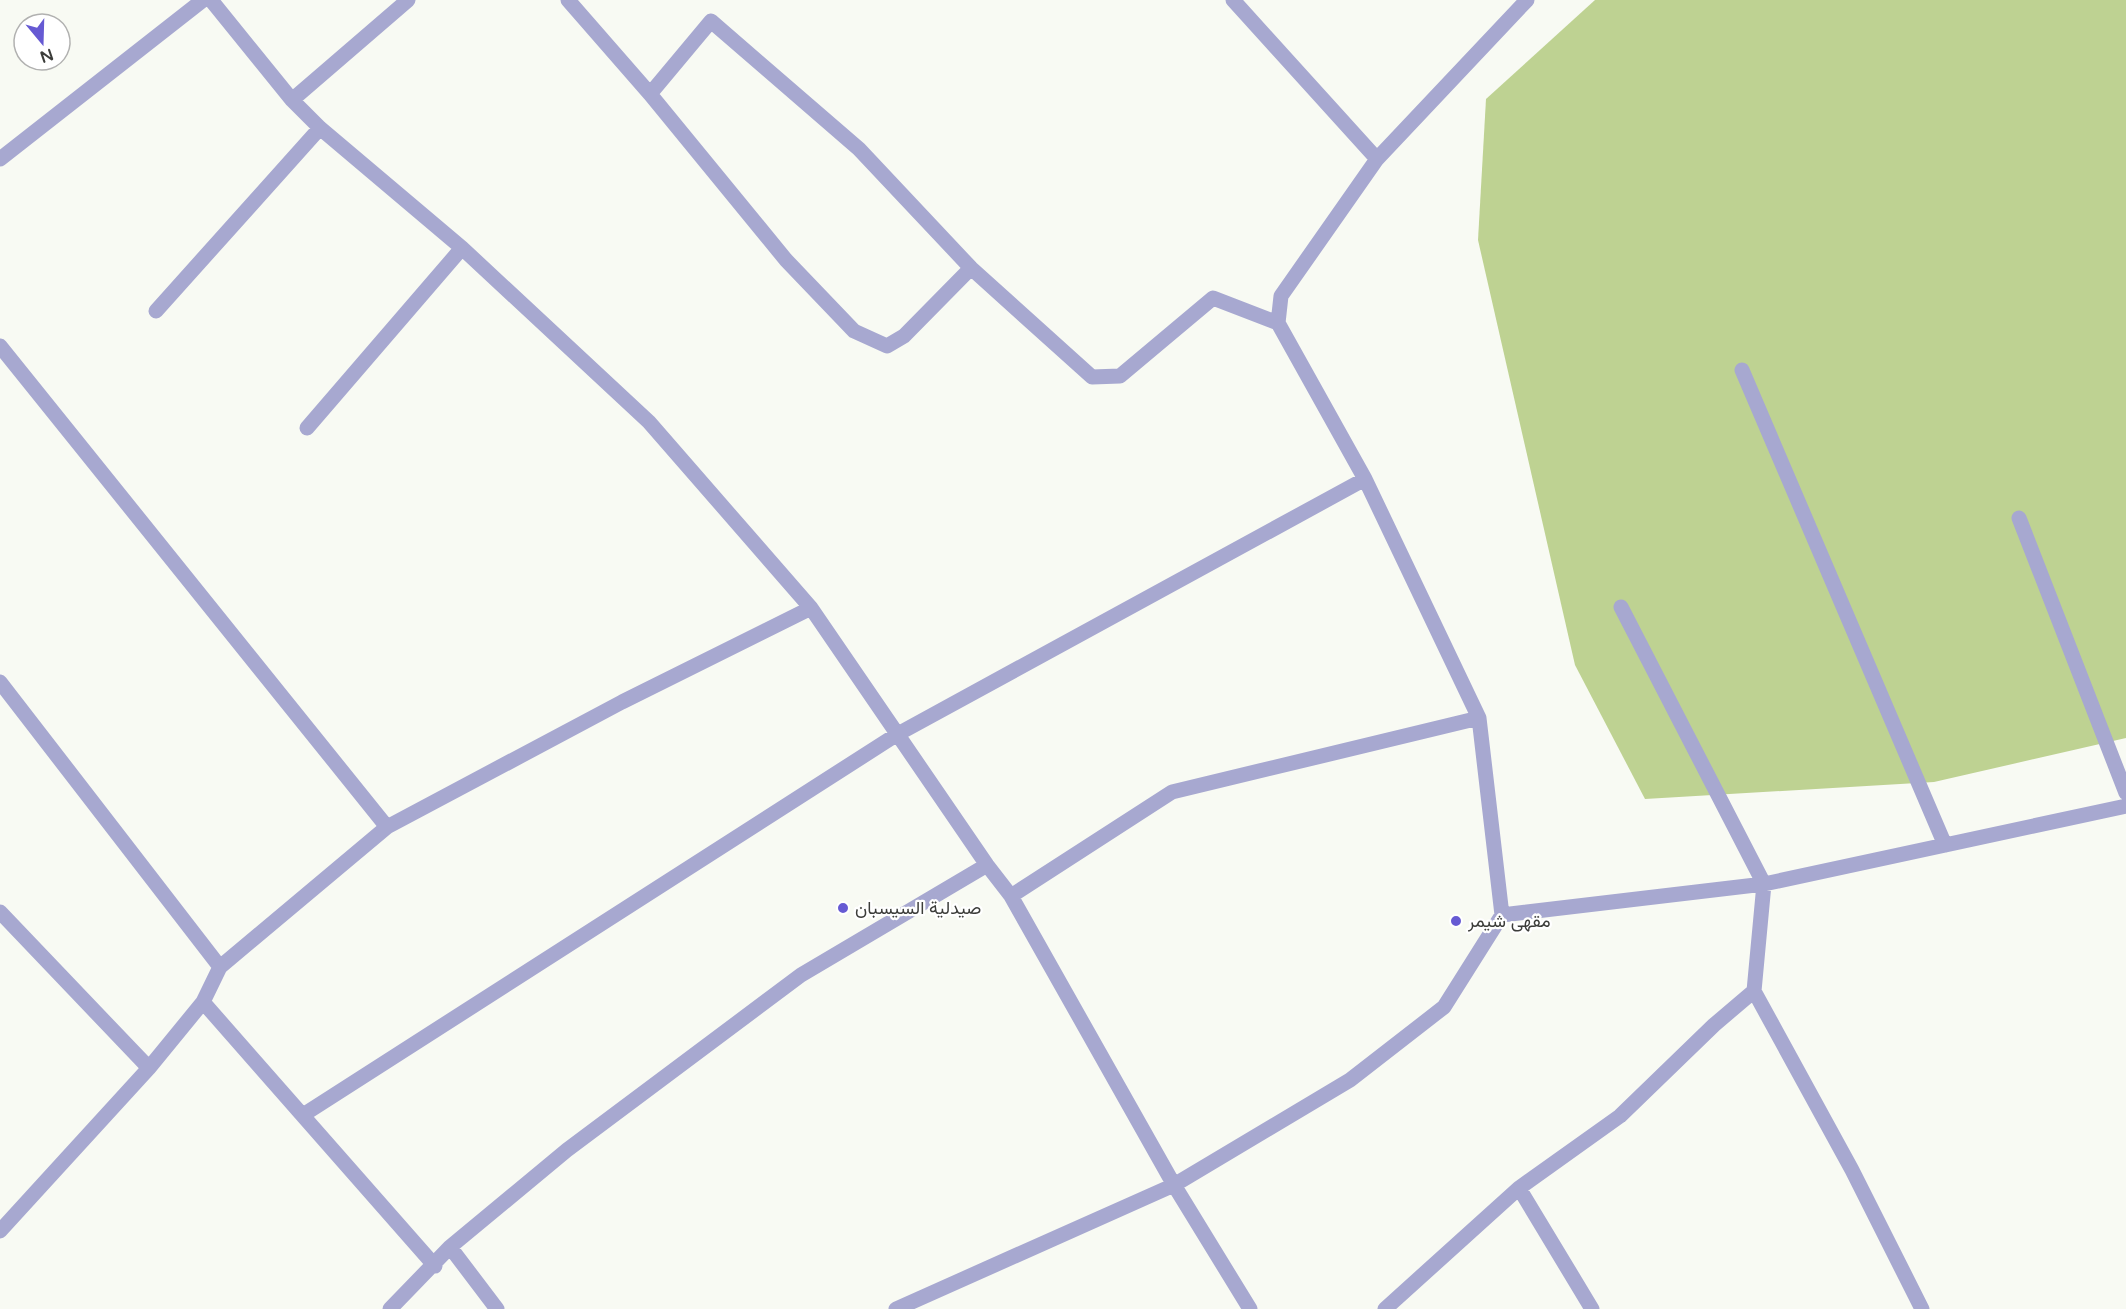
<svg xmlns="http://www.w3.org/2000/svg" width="2126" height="1309" font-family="'Varela Round',Vazirmatn,sans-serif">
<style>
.green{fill:#bed292}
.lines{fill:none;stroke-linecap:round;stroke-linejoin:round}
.minor{stroke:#a7a8d0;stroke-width:15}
.poi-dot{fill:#665ad3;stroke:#fff;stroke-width:2}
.labels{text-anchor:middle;stroke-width:4.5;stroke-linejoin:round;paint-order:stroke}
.poi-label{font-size:18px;fill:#3c3d3a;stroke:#fff;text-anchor:start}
</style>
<rect width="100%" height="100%" fill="#f8faf3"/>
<path class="green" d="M1595,0h531v738l-192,44 -289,17 -70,-134 -97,-425 8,-141z"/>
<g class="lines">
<path class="minor" d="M211,0l81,100 28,28 142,120 187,174 162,186 176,257 24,31 163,289 76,124
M568,0l82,94 136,166 68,71 33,15 17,-10 67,-68
M1233,0l144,159
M650,94l61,-73 148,128 112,119 121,109 28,-1 93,-78 65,25
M292,100l116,-100
M0,159l203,-159
M156,311l164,-183
M0,346l387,481
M1742,370l203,475
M307,428l155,-180
M2019,518l107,275
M1621,607l143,277 -10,107 98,179 70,139
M0,682l220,285
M1011,896l161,-104 307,-74
M0,912l149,156
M1502,915l262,-31 362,-78
M203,1002l232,264
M303,1115l593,-380 469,-256
M1519,1188l73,121
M0,1231l149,-163 54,-66 17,-35 167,-140 235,-125 189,-94
M450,1247l47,62
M390,1309l60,-62 117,-97 234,-175 186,-110
M896,1309l278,-124 176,-105 94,-73 58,-92 -23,-197 -114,-239 -87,-156 3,-27 96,-137 150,-159
M1385,1309l134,-121 101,-72 94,-91 40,-34"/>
</g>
<g class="poi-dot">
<circle cx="843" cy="908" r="6"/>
<circle cx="1456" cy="921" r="6"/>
</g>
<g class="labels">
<g class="poi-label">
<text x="855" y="914">صيدلية السيسبان</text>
<text x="1468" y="927">مقهى شيمر</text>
</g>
</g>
<g transform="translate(42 42) rotate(161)"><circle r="28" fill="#ffffff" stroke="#b1b1b0" stroke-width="1.5"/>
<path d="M0-4.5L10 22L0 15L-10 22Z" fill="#665ad3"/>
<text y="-9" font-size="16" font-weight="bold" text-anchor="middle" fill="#3c3d3a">N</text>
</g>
</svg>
